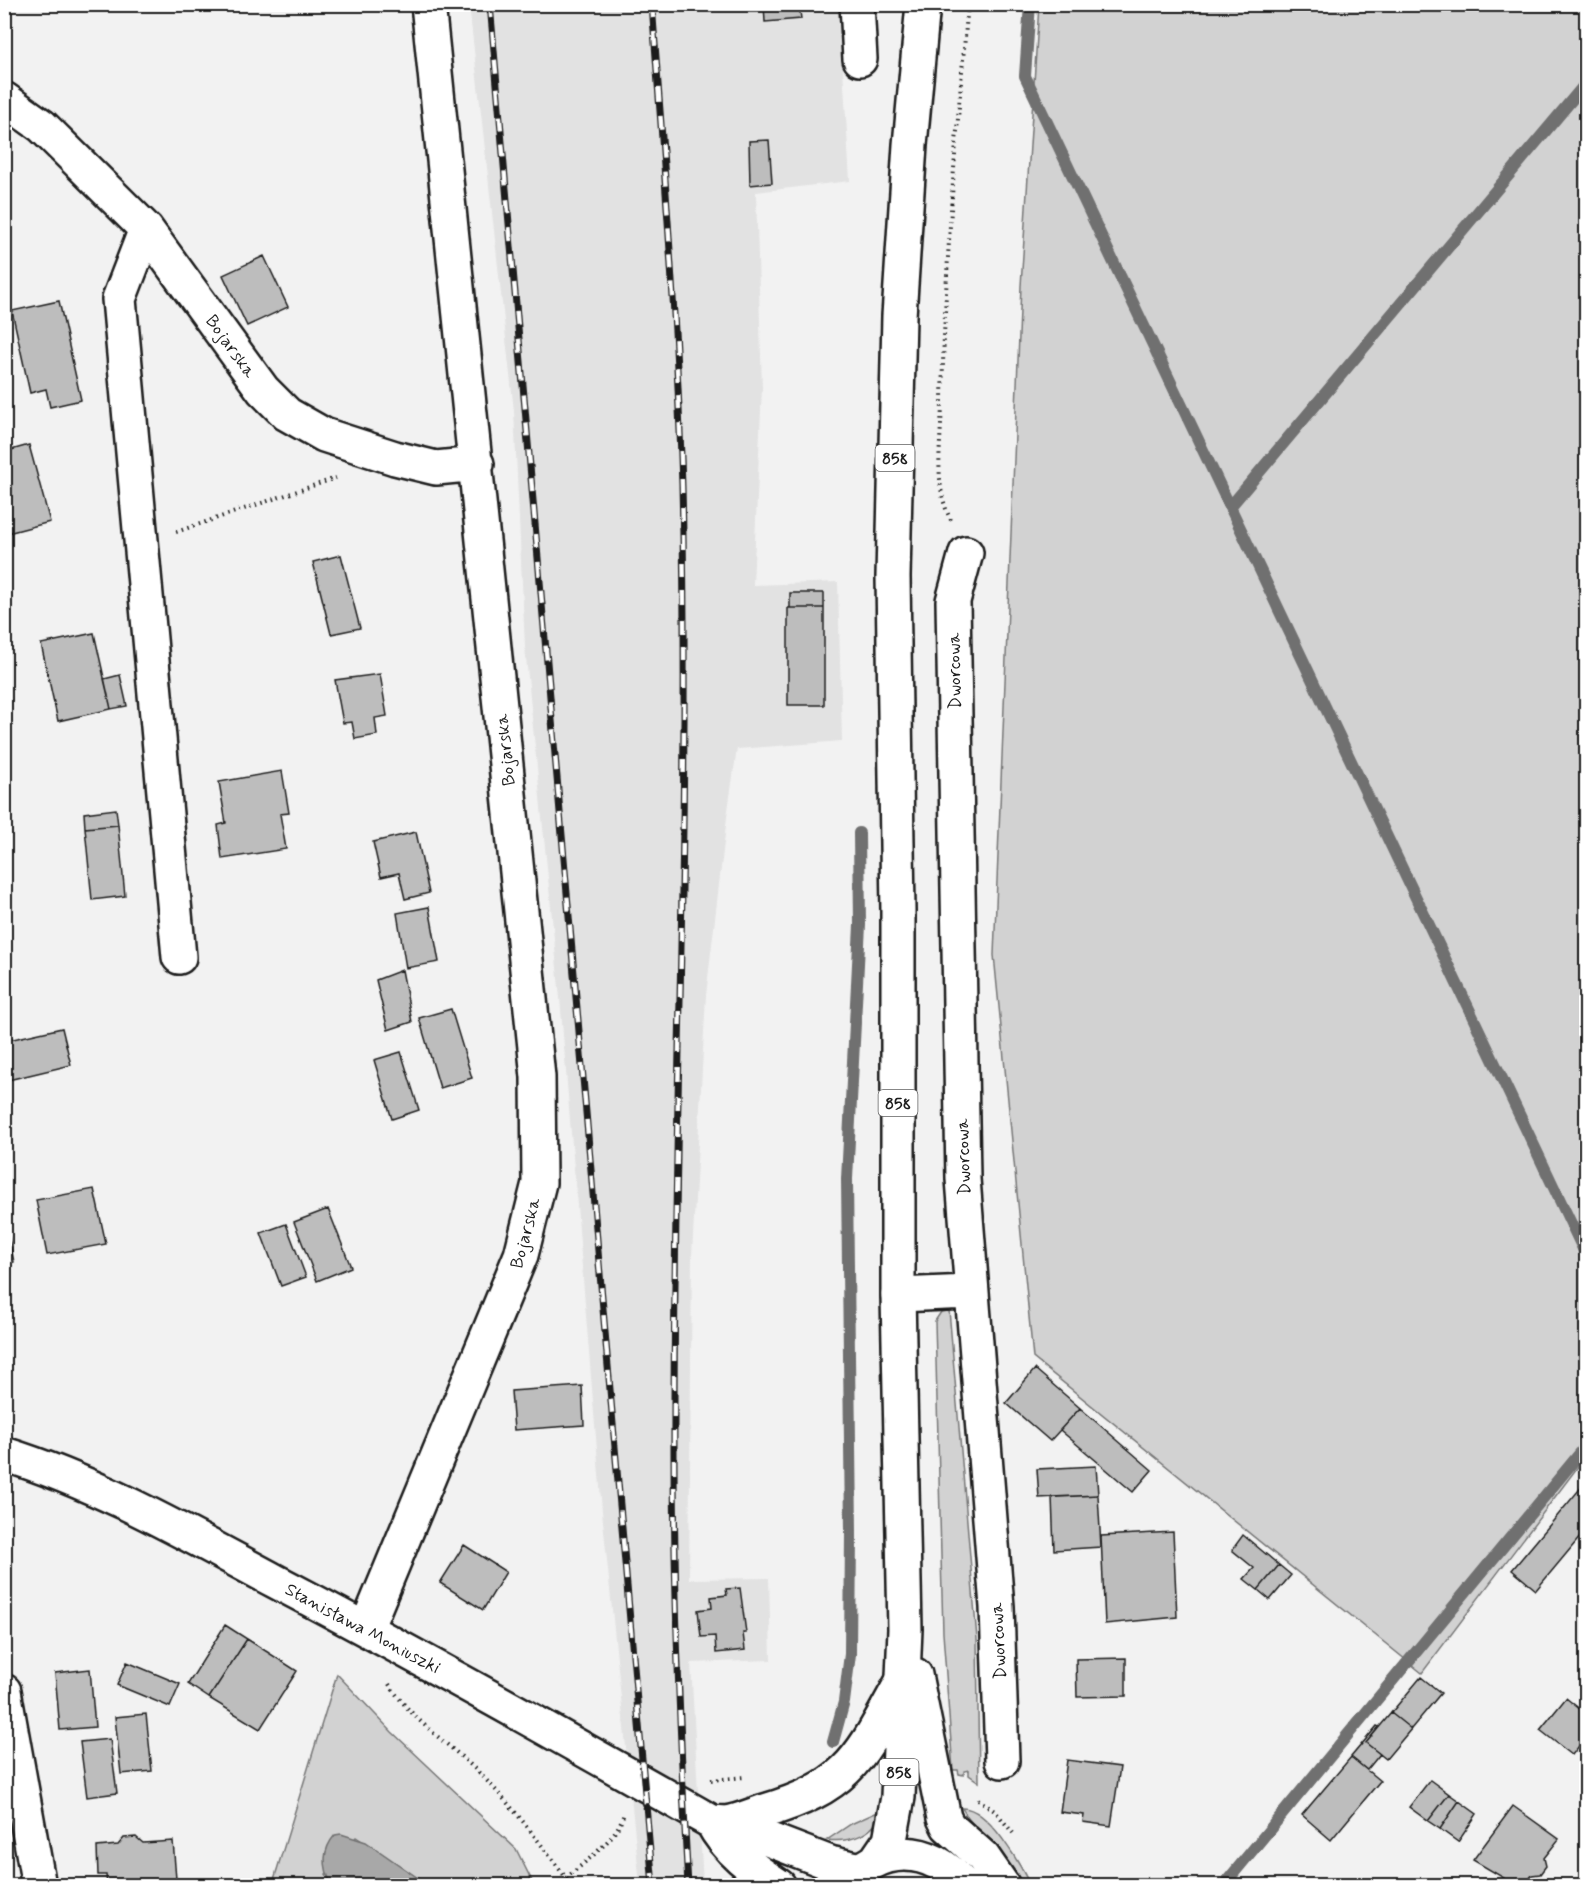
<svg xmlns="http://www.w3.org/2000/svg" width="1591" height="1890" font-family="Mynerve,sans-serif">
<style>
.built{fill:#e2e2e2}
.green{fill:#d2d2d2;stroke:#777;stroke-width:1.5}
.water{fill:#a8a8a8;stroke:#707070;stroke-width:1.5}
.lines{fill:none;stroke-linecap:round;stroke-linejoin:round}
.stream{stroke:#707070;stroke-width:12}
.building{fill:#bdbdbd;stroke:#1c1c1c;stroke-width:1.5}
.minor-casing{stroke:#1c1c1c;stroke-width:38}
.major-casing{stroke:#1c1c1c;stroke-width:38}
.path{stroke:#1c1c1c;stroke-width:4;stroke-dasharray:1.5 4.5;stroke-linecap:butt}
.minor{stroke:#fff;stroke-width:33}
.major{stroke:#fff;stroke-width:33}
.rail-casing{stroke:#1c1c1c;stroke-width:7}
.rail{stroke:#fff;stroke-width:4.5;stroke-dasharray:14;stroke-linecap:butt}
.labels{text-anchor:middle;stroke-width:4.5;stroke-linejoin:round;paint-order:stroke}
.shield{fill:#fff;stroke:#606060;stroke-width:1.5}
.shield-label{font-size:16px;font-weight:bold;fill:#1c1c1c}
.street-label{font-size:18px;fill:#1c1c1c;stroke:#fff}
</style>
<rect width="100%" height="100%" fill="#f2f2f2"/>
<filter id="ink" filterUnits="userSpaceOnUse"><feTurbulence type="fractalNoise" baseFrequency=".0167" numOctaves="2"/><feDisplacementMap in="SourceGraphic" scale="12" xChannelSelector="R" yChannelSelector="G"/><feConvolveMatrix kernelMatrix="1 2 1 2 8 2 1 2 1" color-interpolation-filters="sRGB"/></filter>
<g filter="url(#ink)">
<path class="built" d="M469,5h370l11,176 -94,11 6,196 -9,197 85,-3 4,159 -105,8 -10,68 -21,178 -14,260 -3,324 80,-1 2,82 -80,3 12,222h-63l-38,-374 -42,-513 -35,-351 -11,-236z"/>
<path class="green" d="M1039,5h547v1451l-164,217 -389,-315 -39,-403 27,-669z
M949,1310l28,329 2,143 -10,-7v-5l-5,1v4l-5,-1 -1,-4h-5l-10,-137 -8,-312 6,-9z
M337,1674l55,58 124,117 18,36h-106l-72,-48 -30,37 6,11 -60,1z
M962,1808c26,-1 58,56 68,77h-8c-16,-34 -45,-48 -60,-77z
M882,1810c-6,24 -31,33 -55,30l24,-16z"/>
<path class="water" d="M341,1834l25,8 62,43h-96c-9,-17 -11,-34 3,-50z"/>
<g class="lines">
<path class="stream" d="M1030,4l-5,72 561,1179
M1230,507l356,-424
M833,1742l11,-40 6,-48 1,-122 -4,-353 13,-254 -1,-92
M1223,1886l363,-440"/>
</g>
<path class="building" d="M764,4h35l2,15 -36,3z
M769,140l3,43 -22,2 -1,-44z
M264,256l24,51 -41,19 -24,-51z
M59,301l22,99 -31,7 -4,-18 -16,4 -18,-82z
M29,445l21,77 -46,12v-82z
M341,555l19,73 -29,6 -18,-72z
M790,593h34v15h-34z
M788,608h36v97h-36z
M94,633l17,76 -53,12 -17,-77z
M380,674l7,42 -12,2 2,17 -22,4 -3,-17 -9,1 -8,-43z
M120,675l7,31 -16,3 -7,-30z
M282,771l7,42 -9,1 6,35 -64,10 -4,-34 8,-2 -7,-41z
M116,809l2,16 -33,3 -1,-15z
M118,825l7,71 -33,4 -7,-72z
M416,832l13,61 -24,6 -6,-26 -18,4 -8,-35z
M429,907l10,55 -33,6 -9,-55z
M402,970l10,52 -24,8 -12,-50z
M451,1009l21,69 -32,10 -21,-70z
M62,1028l9,37 -67,16v-40z
M401,1052l18,58 -27,9 -18,-59z
M94,1189l12,55 -59,11 -11,-55z
M328,1209l23,58 -34,14 -23,-59z
M4,1217l10,45 -10,2z
M286,1224l20,53 -25,9 -20,-53z
M1035,1369l45,39 -30,33 -44,-38z
M582,1386l2,39 -70,5 -3,-39z
M1080,1408l72,62 -19,22 -73,-62z
M1096,1466l2,29 -59,3 -2,-29z
M1584,1484l2,2v44l-50,60 -24,-20z
M1098,1495l3,52 -47,3 -2,-53z
M1173,1532l4,85 -72,7 -4,-88z
M1243,1535l36,30 -21,25 -14,-11 10,-11 -22,-18z
M464,1545l42,27 -23,38 -43,-27z
M1279,1565l12,10 -21,25 -12,-10z
M740,1588l6,45h-3l2,17 -29,3 -1,-17 -14,1 -3,-27 14,-2 -1,-11 16,-2 -1,-6z
M225,1625l22,14 -38,59 -21,-14z
M247,1639l50,32 -37,58 -51,-31z
M1126,1658v38l-49,1 -1,-38z
M127,1662l53,22 -10,23 -53,-22z
M90,1669l5,58 -35,3 -5,-57z
M1421,1677l20,16 -30,36 -20,-16z
M1566,1698l20,16v23l-14,18 -32,-25z
M1391,1713l20,16 -25,30 -20,-16z
M146,1714l6,57 -31,3 -6,-57z
M1377,1726l2,1 -13,16 14,11 -13,16 -16,-13z
M110,1739l7,54 -30,4 -7,-55z
M1351,1757l29,24 -49,59 -29,-25z
M1067,1760l53,7 -9,59 -28,-4 1,-7 -24,-3z
M1430,1780l19,14 -21,27 -19,-14z
M1449,1794l10,7 -19,28 -12,-8z
M1459,1801l18,13 -19,28 -18,-13z
M1513,1806l46,33 -15,19 2,8 -6,8 -8,1 -7,11h-17l-5,-5 1,-3 -31,-18z
M136,1837l7,6 30,-2 3,38 -29,3v4h-40l-1,-11h-8l-1,-28 21,-2 6,-7z"/>
<g class="lines">
<g class="minor-casing">
<path id="minor" d="M857,4l3,55
M4,99l38,27 104,103 117,161 24,24 37,21 71,23 41,10 41,-4
M146,229l-27,70 60,658
M966,553l-13,48 10,578 34,428 5,154
M898,1295l72,-3
M4,1454c96,30 183,80 271,127 147,77 292,159 437,241l14,1 104,40 32,7
M366,1629l155,-374 18,-72 -1,-106 -110,-1073
M4,1691l35,195
M712,1822c15,29 40,46 67,64
M726,1823c14,-2 26,-8 39,-12 88,-26 96,-56 138,-131"/>
</g>
<g class="major-casing">
<path id="major" d="M915,1675l29,143 4,8 35,31 20,29
M877,1859l13,-19 8,-43 7,-168 -7,-334v-383l-5,-335 6,-261 11,-171 13,-141
M846,1886c34,-43 84,-42 118,0"/>
</g>
<path class="path" d="M951,520c-19,-35 -9,-83 -9,-121 3,-132 14,-263 26,-395
M176,532l160,-54
M389,1684c24,37 54,55 85,84 35,33 64,72 92,110l3,8
M711,1780l34,-3
M978,1799l18,13 17,21
M566,1878c20,-17 53,-40 58,-66"/>
<use href="#minor" class="minor"/>
<use href="#major" class="major"/>
<g class="rail-casing">
<path id="rail" d="M490,4l163,1882
M652,4c12,161 25,321 30,482 8,321 -9,643 -8,965 0,145 6,290 14,435"/>
</g>
<use href="#rail" class="rail"/>
</g>
</g>
<g class="labels">
<g class="shield">
<rect x="875.5" y="445" width="39" height="26" rx="4.5"/>
<rect x="878.5" y="1090" width="39" height="26" rx="4.5"/>
<rect x="879.5" y="1759" width="39" height="26" rx="4.5"/>
</g>
<g class="shield-label">
<text x="895" y="464">858</text>
<text x="898" y="1109">858</text>
<text x="899" y="1778">858</text>
</g>
<g class="street-label">
<text transform="translate(231 346) rotate(54)" y="6">Bojarska</text>
<text transform="translate(954 671) rotate(-91)" y="6">Dworcowa</text>
<text transform="translate(505 750) rotate(-96)" y="6">Bojarska</text>
<text transform="translate(963 1157) rotate(-92)" y="6">Dworcowa</text>
<text transform="translate(525 1233) rotate(-75)" y="6">Bojarska</text>
<text transform="translate(363 1628) rotate(28)" y="6">Stanisława Moniuszki</text>
<text transform="translate(998 1641) rotate(-93)" y="6">Dworcowa</text>
</g>
</g>
<rect width="1591" height="1890" fill="none" stroke="#fff" stroke-width="24"/>
<rect x="12" y="12" width="1567" height="1866" fill="none" stroke="#1c1c1c" stroke-width="2" filter="url(#ink)"/>
</svg>
